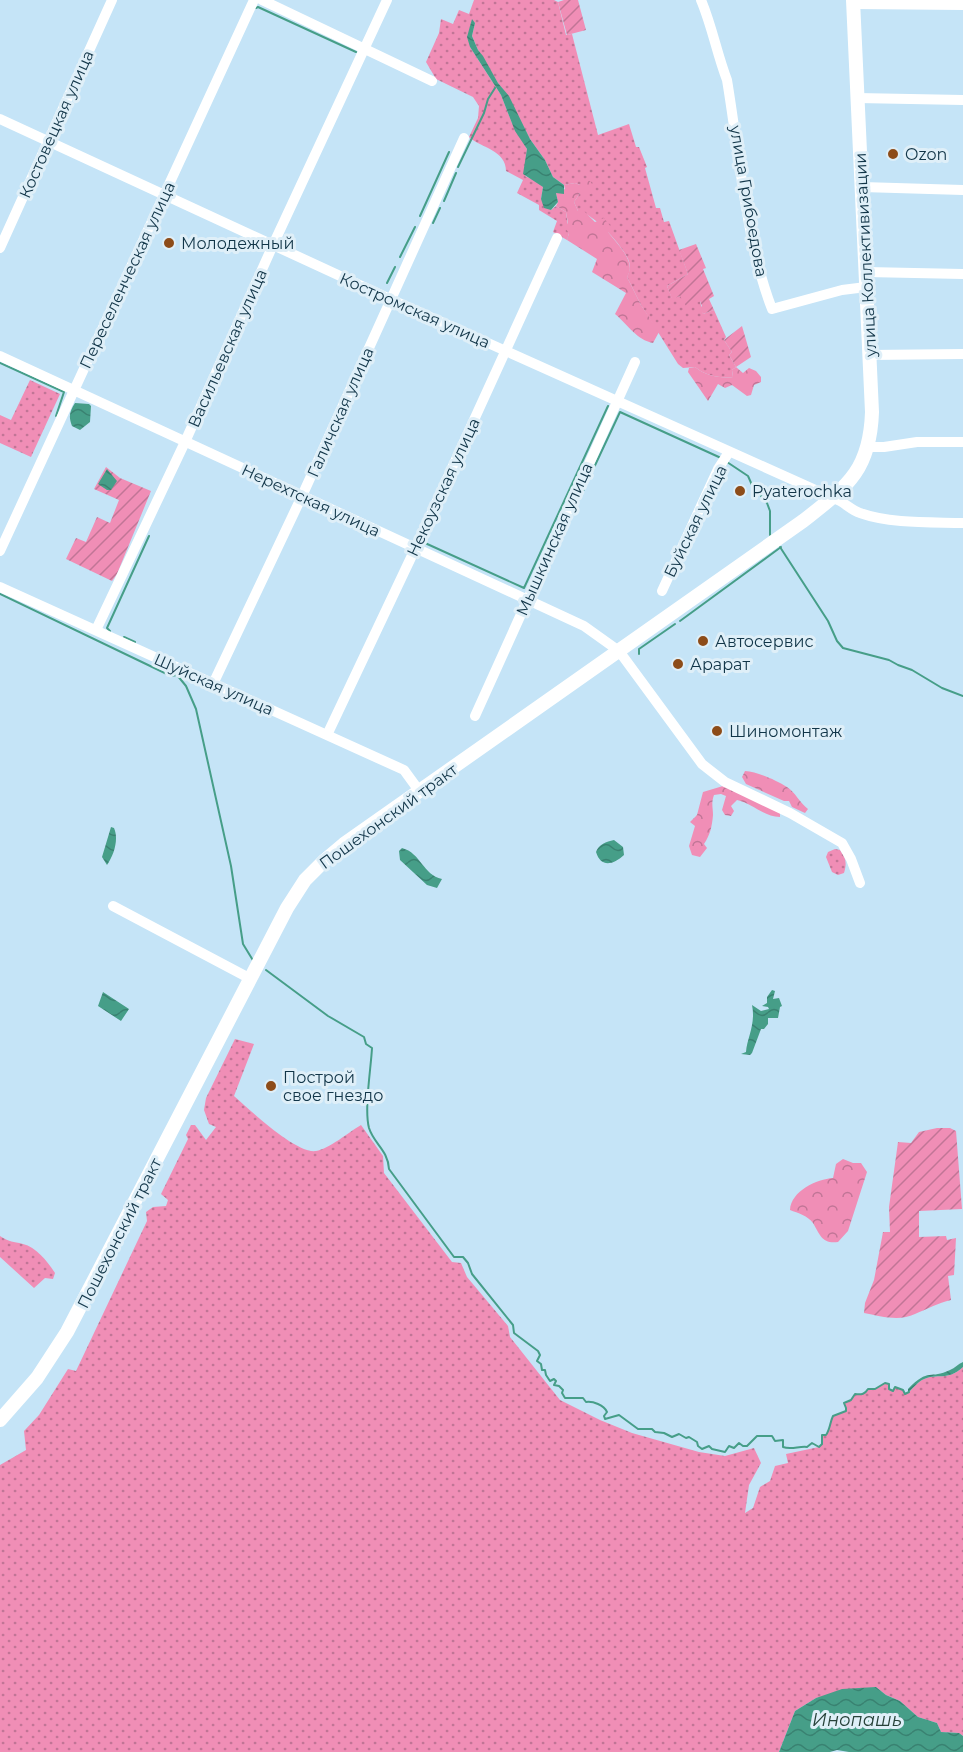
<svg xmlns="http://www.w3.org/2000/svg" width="963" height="1752" font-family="Montserrat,sans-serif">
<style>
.grass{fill:url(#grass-dots)}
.forest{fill:url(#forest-crowns)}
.garden{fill:url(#garden-furrows)}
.water{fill:url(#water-waves)}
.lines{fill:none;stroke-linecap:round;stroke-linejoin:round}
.stream{stroke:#469e88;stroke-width:2}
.minor{stroke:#fff;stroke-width:10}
.major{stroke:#fff;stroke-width:14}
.poi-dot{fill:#8d4c19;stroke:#dfeff8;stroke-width:2}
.labels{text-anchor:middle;stroke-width:6;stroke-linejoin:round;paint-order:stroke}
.street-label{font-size:16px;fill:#113548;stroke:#dfeff8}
.poi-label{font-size:16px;fill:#113548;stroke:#dfeff8;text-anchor:start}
.water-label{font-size:18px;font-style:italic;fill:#27423a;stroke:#dfeff8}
</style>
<defs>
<pattern id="grass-dots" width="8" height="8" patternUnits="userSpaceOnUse" patternTransform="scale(1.5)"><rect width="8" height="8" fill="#f08eb6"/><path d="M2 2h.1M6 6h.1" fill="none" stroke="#c17596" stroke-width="1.8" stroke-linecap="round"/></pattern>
<pattern id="forest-crowns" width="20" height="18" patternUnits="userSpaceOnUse" patternTransform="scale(1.5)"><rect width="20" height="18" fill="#f08eb6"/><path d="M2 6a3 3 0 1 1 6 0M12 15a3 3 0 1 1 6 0" fill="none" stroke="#c17596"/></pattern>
<pattern id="garden-furrows" width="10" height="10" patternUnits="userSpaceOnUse" patternTransform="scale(1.5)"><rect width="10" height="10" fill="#f08eb6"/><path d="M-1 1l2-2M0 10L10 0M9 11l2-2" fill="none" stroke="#c17596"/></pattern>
<pattern id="water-waves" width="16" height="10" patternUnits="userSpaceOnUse" patternTransform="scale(1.5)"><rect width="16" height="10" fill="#469e88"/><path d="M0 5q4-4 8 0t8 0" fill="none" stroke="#398271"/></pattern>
</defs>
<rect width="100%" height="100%" fill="#c5e4f7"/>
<path class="grass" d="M474,0h80l4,2 8,33 6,-1 26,101 31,-11 7,23h3l8,20 -2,1 11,40h4l4,14 5,-1 19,53 -21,12 5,12 8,-2 20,5 3,13 11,-4 12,27 -2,3 8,12 -3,3 7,12 -4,3 1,7c-12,2 -29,-2 -38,-10l-12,1 -5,-4 -37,-59 -14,-28c3,-5 4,-12 1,-18 -6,-14 -35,-46 -50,-48l-4,-9 6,-9v-8l-5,-2 -11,2 -11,-8 -8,-17 -15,-21 -22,-43 -10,-13 -20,-33 -6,-14 3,-13 -3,-3 -2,27 31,48 11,28 15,26 -2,27 15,7 3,4 -2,12 10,11 5,-4 10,6 3,21 -2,7 -14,-8 4,-11 -18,-11v-5l-22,-12 6,-13 -17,-9c0,-21 -25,-23 -37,-34l9,-19 1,-12 -6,-9 -37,-18 -10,-17 13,-29 2,-14 12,5 6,-14 10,4z
M30,380l30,14 -29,63 -31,-14v-28l11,5z
M835,849l5,1c6,8 7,13 4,23l-6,2 -6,-3 -6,-15 2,-5z
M235,1039l19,5 -20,52c16,14 62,58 82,55 13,-2 33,-19 45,-26l22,31 1,17 68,89 9,1 6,14 41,49 2,11 50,63 40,20 32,13 67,19 26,4 29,-8 7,15 -12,22 -4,28 8,-5 7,-21 10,-6 5,-15 13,-3 -2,-9 33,-7 3,-3v-9h4c4,-5 4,-13 7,-19l12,-5 1,-3 -2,-5 7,-3 4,-6c7,1 10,0 13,-5h7l10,-6 4,1v5l4,2 2,-4 8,3 2,4 3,-1c4,-4 9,-10 14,-13 16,-8 25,2 41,-13v369l-4,-3 -18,-1 -4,-9 -19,-6 -18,-16 -14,-6 -10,-8 -60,11 -21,13 -16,41h-779v-287l26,-15 -2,-19 15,-16 29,-46 8,2 71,-150 -1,-9 7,-5 13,-1 2,-6 -7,-6 27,-55 -2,-4 5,-10h4l11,15 10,-13 -7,-3 -5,-14 2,-12z
M0,1236c11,7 12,5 23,8 13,3 25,18 32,29l-2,6 -8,-1 -11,10 -34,-31z"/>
<path class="forest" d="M585,180l5,1 4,6 -3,7 -11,-1 -6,9 4,9h6l11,11 9,-4 7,9 -3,5c10,13 29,30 19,45l14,28 18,27 -6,11c-16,-3 -25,-18 -38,-29l11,-21 -34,-21 5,-13 -30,-19 2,-7 -4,-5 3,-5 -2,-11 -10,-6 2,-4 -2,-9 9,-4 -1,-4 11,-2 5,2z
M695,367c9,8 26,12 38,10l-1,-7 4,-3 7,6 6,-5 7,3 5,6v5l-7,3 -3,10 -4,1 -15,-11 -7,3 -7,-4 -10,17 -20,-29 1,-4z
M745,771c13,1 31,9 42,16 8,5 13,16 21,22l-3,4 -13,-6 -3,-6h-5l-38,-17 -4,-7z
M723,786l57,26v5c-16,0 -28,-14 -43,-17l-6,6 3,5 -3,5 -6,-1 -3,-5 4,-14 -5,-2 -7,1c-3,8 -1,13 -1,20 -1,12 -3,20 -9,29l3,4 -7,9 -8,-2 -3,-9 6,-20 -5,-4 7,-7 6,-23z
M843,1159l10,4h8l6,9 -19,59 -10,11c-16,2 -18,-7 -25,-19 -5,-7 -15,-10 -23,-13 1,-19 27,-31 43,-32l3,-14z"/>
<path class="garden" d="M564,0h14l8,30 -19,5 -9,-33z
M696,244l10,24 -3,1 11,27 -5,3 5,11 -11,4 -3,-6 2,-2 -2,-5 -14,5 -6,-10 -8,3 -5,-13 21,-12 -9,-24z
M742,326l9,31 -15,10 -7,-12 3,-3 -8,-12z
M106,467l14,11 31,13 -34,83 -5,7 -46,-22 10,-21 10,4 11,-25 13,6 9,-23 -25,-11z
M937,1128h13l6,3 6,78 -43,2v26l27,-1 1,4 9,-2 -2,37 -6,1 3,24c-13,3 -24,9 -36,14 -16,8 -35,2 -51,-1l1,-10 9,-23 9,-48h7l-1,-25 9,-65 13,1 8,-11z"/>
<path class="water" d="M472,19l3,4 -3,13 6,14 5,6 15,27 11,13 21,43 15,21 8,17 11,8v9l-8,-1 2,9 -7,8 -7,-2 -3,-9 2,-12 -20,-13 4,-25 -12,-18 -14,-36 -31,-48 -3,-10z
M75,403l14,1 2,2 -1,16 -10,8 -8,-4c-4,-10 -2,-15 3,-23z
M107,469l10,12 -6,9h-4l-9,-6z
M111,827l3,1c5,11 0,27 -7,37l-5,-8z
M614,840l9,7 1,8c-11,10 -23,13 -28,-3 3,-8 10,-10 18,-12z
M402,848c19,5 21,27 40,31l-5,9 -10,-3 -27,-25 -1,-9z
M772,990l3,1 -2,8 6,-1 3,8 -2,1 -2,11h-10v6l-4,5h-3l-9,24 -2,2 -9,-1 5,-2c1,-14 10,-28 6,-47l9,6 8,-2 -1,-2 -6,-1 5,-3v-6z
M103,992l26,17 -8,12 -23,-15z
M963,1362v5c-16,15 -25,5 -41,13 -5,3 -10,9 -14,13v-4c21,-22 22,-9 42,-19 5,-2 8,-6 13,-8z
M876,1687l10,8 14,6 18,16 19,6 4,9 18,1 4,3v16h-114l-12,-2 -7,2h-51l16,-41 21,-13 26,-9z"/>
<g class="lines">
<path class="stream" d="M256,8l2,-1 98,45
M458,167l26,-54 4,-14 7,-11
M444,201l12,-28
M420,216l29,-64
M433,223l7,-15
M400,257l15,-30
M387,283l8,-16
M0,363l64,29 -8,24
M727,462l21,14 4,9 15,18 3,8v24
M583,491l37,-79 101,46
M425,543l99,45 84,-182
M780,547l48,74 9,20 6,7 46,12 9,5 14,5 30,18 21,8
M0,594l171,82 6,-1 9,11 10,23 35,157 12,78 11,18
M680,621l101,-74
M110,631l-3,-3 42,-92
M124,637l11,5
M639,654v-5l36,-25
M266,970l62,46 36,21 2,7 6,4c-1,20 -8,61 -3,80 5,16 19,22 20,41l65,88h9l5,6 4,11 41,51 1,8 24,18 2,4 -3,6 4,3 1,6h3l1,5 4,6 4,-2 2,2 -2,4 5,1 4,4 -1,3 3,5h18l3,4c7,-1 18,3 21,10l-3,4 1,3 14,-4 19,14h14l3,3 9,1 8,4 7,-3 7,4 3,-1 8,5 1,4 4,3 7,-3 3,3 13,3 4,-6 5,2 5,-5 4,3h4l10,-10h15l3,5 8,-1v7c8,3 16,-1 24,0l5,-4 7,4 3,-3v-9h4c4,-5 4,-13 7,-19l13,-5v-3l-2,-5 7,-3 4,-6c7,1 10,0 13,-5h7l10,-6 4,1v5l4,2 2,-4 8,3 2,4 4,-2"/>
<path class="minor" d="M262,0l170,81
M701,0c11,26 16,54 26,80 12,72 19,162 45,229l70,-19 24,-3
M853,4l110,1
M857,98l106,2
M0,119l390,180 450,202c7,4 13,10 20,12 31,11 71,9 103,10
M862,187l101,3
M0,248l112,-248
M866,272l97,2
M869,355l94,-1
M0,356l584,270 35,25 83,113 23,18 65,31 52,30 9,16 9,24
M868,447h16l33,-5h46
M0,551l254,-551
M0,587l404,183 16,22
M662,591l56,-122 11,-17
M96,630l89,-188 88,-197 114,-245
M213,684l89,-188 162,-358
M475,716l160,-354
M327,735l89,-188 141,-309
M113,906l136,72"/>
<path class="major" d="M0,1420l37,-42 30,-46 220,-424 18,-28 20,-20 19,-16 459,-323c43,-34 67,-49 69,-109l-19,-412"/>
</g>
<g class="poi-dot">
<circle cx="893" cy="154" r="6"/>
<circle cx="169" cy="243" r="6"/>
<circle cx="740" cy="491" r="6"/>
<circle cx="703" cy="641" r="6"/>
<circle cx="678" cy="664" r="6"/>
<circle cx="717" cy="731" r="6"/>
<circle cx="271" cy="1086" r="6"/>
</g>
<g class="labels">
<g class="street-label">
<text transform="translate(56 124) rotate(-66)" y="6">Костовецкая улица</text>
<text transform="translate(749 201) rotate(80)" y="6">улица Грибоедова</text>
<text transform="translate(865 255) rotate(-93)" y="6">улица Коллективизации</text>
<text transform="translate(127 275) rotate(-65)" y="6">Переселенческая улица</text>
<text transform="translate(415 310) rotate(24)" y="6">Костромская улица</text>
<text transform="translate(227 348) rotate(-66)" y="6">Васильевская улица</text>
<text transform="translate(340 412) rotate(-66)" y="6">Галичская улица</text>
<text transform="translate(443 487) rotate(-65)" y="6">Некоузская улица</text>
<text transform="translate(311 500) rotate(25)" y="6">Нерехтская улица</text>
<text transform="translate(695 521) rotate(-64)" y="6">Буйская улица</text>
<text transform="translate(554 539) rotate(-66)" y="6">Мышкинская улица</text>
<text transform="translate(214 684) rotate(24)" y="6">Шуйская улица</text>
<text transform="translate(388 816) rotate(-36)" y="6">Пошехонский тракт</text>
<text transform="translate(119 1233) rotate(-63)" y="6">Пошехонский тракт</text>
</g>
<g class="poi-label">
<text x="905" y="160">Ozon</text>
<text x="181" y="249">Молодежный</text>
<text x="752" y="497">Pyaterochka</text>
<text x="715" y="647">Автосервис</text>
<text x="690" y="670">Арарат</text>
<text x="729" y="737">Шиномонтаж</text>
<text x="283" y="1083">Построй<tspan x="283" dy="18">свое гнездо</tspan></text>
</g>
<g class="water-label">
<text x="857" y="1726">Инопашь</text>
</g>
</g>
</svg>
